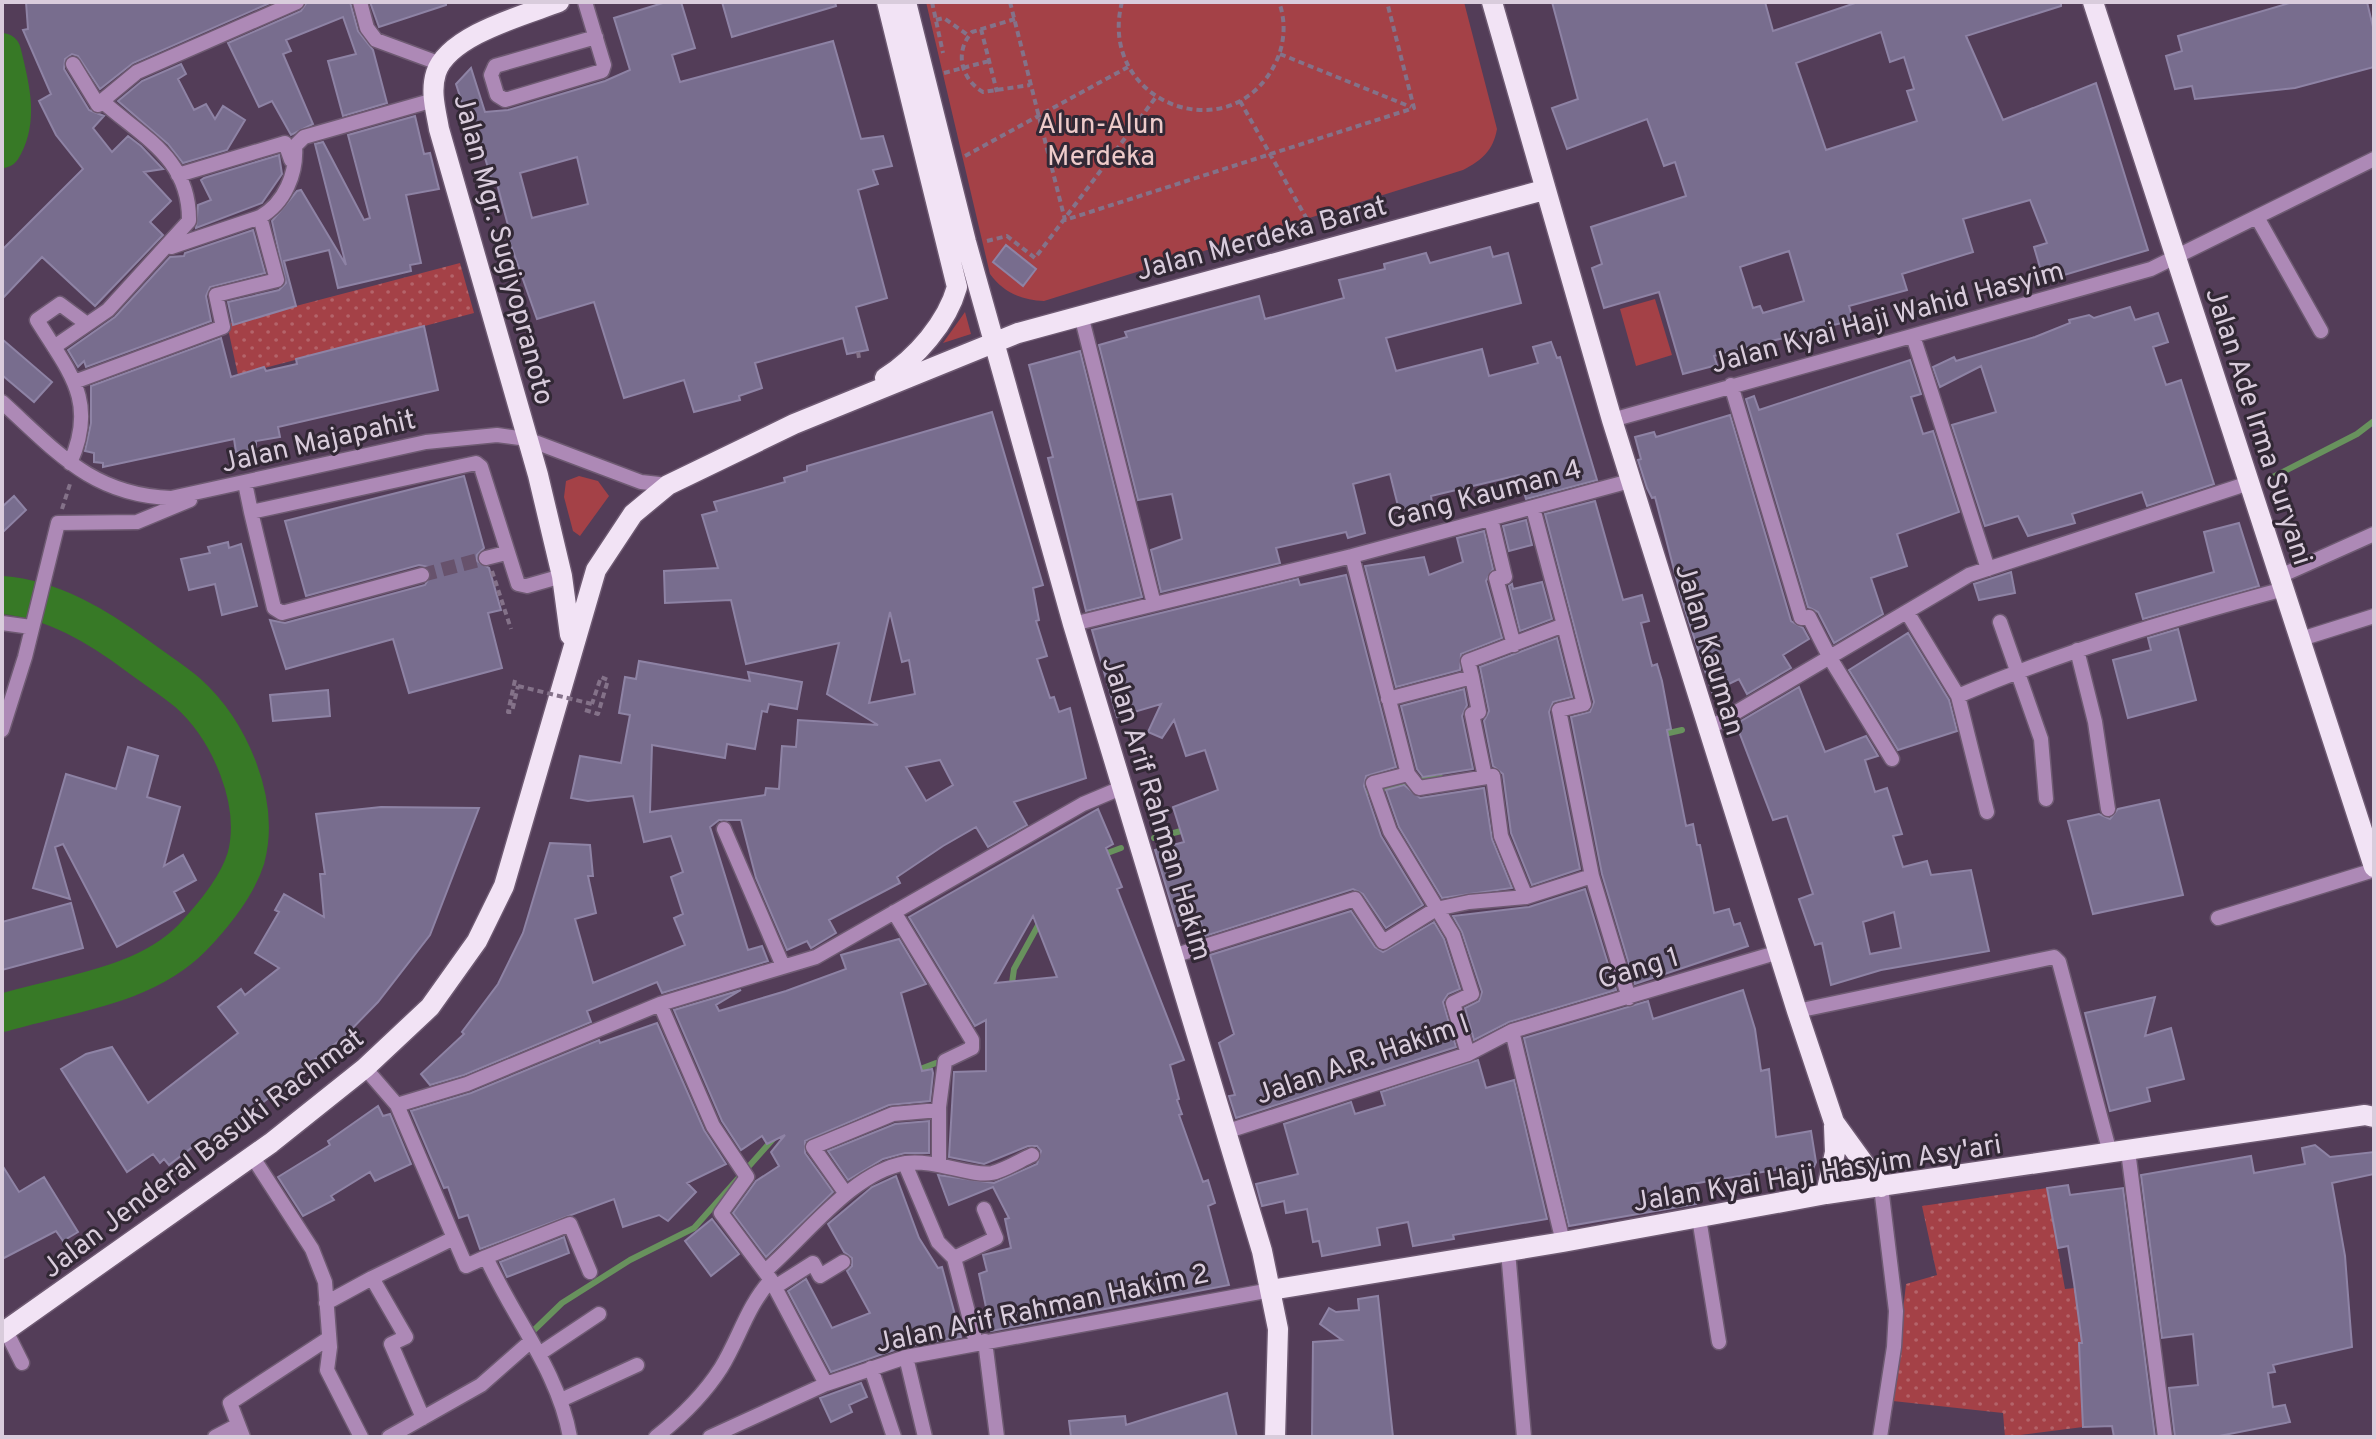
<svg xmlns="http://www.w3.org/2000/svg" width="2376" height="1439" font-family="Overpass,sans-serif">
<style>
.grass{fill:url(#grass-dots)}
.green{fill:#a44147}
.lines{fill:none;stroke-linecap:round;stroke-linejoin:round}
.stream{stroke:#68925d;stroke-width:6}
.river{stroke:#377926;stroke-width:38}
.building{fill:#786d8e;stroke:#8e83a5;stroke-width:2;fill-rule:evenodd}
.minor-tunnel{stroke:#67526c;stroke-width:14;stroke-dasharray:14 7;stroke-linecap:butt}
.minor-casing{stroke:#6e5a72;stroke-width:17}
.major-casing{stroke:#6e5a72;stroke-width:23}
.path{stroke:#847289;stroke-width:4;stroke-dasharray:6 4;stroke-linecap:butt}
.minor{stroke:#ad89b6;stroke-width:14}
.major{stroke:#f2e3f5;stroke-width:20}
.path-bridge{stroke:#847289;stroke-width:4;stroke-dasharray:6 4;stroke-linecap:butt}
.labels{text-anchor:middle;stroke-width:6;stroke-linejoin:round;paint-order:stroke}
.park-label{font-size:28px;fill:#eecbca;stroke:#322835}
.street-label{font-size:28px;fill:#d9ccdc;stroke:#322835}
</style>
<defs>
<pattern id="grass-dots" width="8" height="8" patternUnits="userSpaceOnUse" patternTransform="scale(2)"><rect width="8" height="8" fill="#a44147"/><path d="M2 2h.1M6 6h.1" fill="none" stroke="#b4646a" stroke-width="1.8" stroke-linecap="round"/></pattern>
</defs>
<rect width="100%" height="100%" fill="#533d58"/>
<path class="grass" d="M460,263l14,50 -236,62 -11,-51z
M2047,1188l18,101 10,-1 7,55 -3,1 4,83 -78,10 -2,-24 -110,-12 13,-117 31,-9 -15,-69z"/>
<path class="green" d="M926,2h538l33,127c-4,22 -15,31 -34,41l-419,131c-23,-1 -41,-9 -54,-27z
M1655,299l17,56 -36,11 -16,-57z
M965,312l6,22 -28,9z
M579,476l19,5 11,15 -29,40 -7,-5 -9,-34 2,-16z"/>
<g class="lines">
<path class="stream" d="M2271,478l86,-44 17,-13
M1660,735l22,-5
M1359,795l50,-14 32,-3
M1154,838l31,-8
M1102,855l19,-7
M1011,990l3,-21 27,-49
M915,1071l21,-8
M530,1334l32,-31 68,-43 64,-32 80,-90"/>
<path class="river" d="M2,52c8,32 18,68 0,97
M2,595c51,4 97,32 137,62 16,12 34,23 49,36 41,37 73,108 58,165 -9,29 -33,58 -54,80 -48,49 -127,56 -190,75"/>
</g>
<path class="building" d="M26,2h246l-139,61 -33,26 -22,-33 -6,-2 -7,5 -1,10 25,41 15,6 -11,12 19,24 16,-16 13,10 22,23 -19,3 27,29 -21,21 13,13 -68,71 -53,-49 -40,42v-49l81,-81 -27,-34 -17,-34 12,-7 -28,-64 5,-1z
M307,2h43l8,29 15,19 14,53 -44,13 -15,-55 28,-7 -13,-37 -57,23 5,11 -8,3 30,70 -22,11 -19,-34 -13,6 -31,-64 73,-32z
M370,2h76v3l-67,22z
M666,2h15l14,46 -23,7 8,27 153,-41 28,98 22,-3 9,30 -19,4 5,14 -20,6 29,108 -31,9 12,43 -21,4 -4,-16 -88,25 7,25 -23,8 1,4 -46,12 -10,-32 -60,18 -30,-96 -57,17 -30,-85 3,-1 -14,-53 -4,1 -13,-43 -5,2 -18,-56 15,-16 14,44 23,-2 97,-29 25,-11 -16,-52zM577,157l11,47 -56,14 -12,-45z
M722,2h113l1,4 -104,31z
M1552,2h213l8,29 85,-29h203v4l-95,30 37,84 93,-37 52,167 -104,31 -10,-34 13,-4 -17,-43 -67,19 10,33 -71,22 5,16 -58,16 4,14 -139,36 3,9 -34,9 -24,-82 -55,16 -12,-40 10,-4 -11,-37 95,-31 -11,-34 -11,4 -17,-47 -80,30 -15,-41 26,-9zM1881,32l9,30 14,-5 10,32 -7,2 10,30 -91,29 -30,-87zM1789,251l15,50 -41,12 -3,-7 -7,2 -13,-41z
M2293,2h74l7,29v36l-79,21 -100,11 -3,-13 -17,3 -9,-33 16,-5 -4,-15z
M181,64l5,10 -8,5 16,31 12,-6 9,15 8,-13 22,14 -18,30 -44,13 -15,-19 -50,-43 24,-20z
M415,116l9,38 6,-1 9,36 -33,6 15,68 -11,2 1,6 -73,17 -9,-38 -45,11 12,45 -63,19 -5,-23 51,-12 7,-7 -14,-62 25,-30 4,-1 45,75 -31,-121 8,-2 41,78 6,-2 -22,-83z
M279,155l3,19 -20,29 -66,25 2,-23 13,-5 -10,-20 3,-2z
M253,230l12,43 -55,14 -4,9 5,25 -125,46 -2,-6 -6,6 -10,-17 47,-33 55,-60 14,-1 1,-3z
M1006,245l30,24 -13,17 -30,-24z
M1490,247l3,10 15,-4 13,50 -135,35 10,33 86,-22 7,27 49,-13 -5,-16 18,-5 6,16 3,-1 37,123 -71,19 -7,-24 -88,21 1,7 -33,7 -9,-36 -37,10 12,49 -17,5 -2,-6 -70,16 4,15 -119,29 -10,-42 31,-11 -10,-45 -34,6 -39,-155 28,-8 -2,-5 134,-36 6,23 79,-21 -5,-18 46,-11 -1,-5 42,-11 4,10z
M2130,307l5,13 23,-7 10,29 -15,5 13,38 15,-5 33,104 -67,22 -5,-14 -70,22 3,9 -47,13 -10,-20 -33,10 -33,-101 44,-13 -15,-46 -41,21 -7,-20 21,-10 2,4 79,-24 35,-14 -1,-3 20,-5 5,3z
M424,326l14,64 -160,37 2,10 -24,4v8l-20,3 -2,-13 -131,28v-4l-9,-1v-9l-9,-2 6,-28v-37l130,-48 10,39 33,-10 2,4 31,-7 -1,-5z
M2,339l50,43 -18,20 -32,-27z
M1080,351l62,246 -56,14 -38,-153 5,-1 -24,-92z
M1910,360l11,34 -10,3 12,37 10,-3 26,81 -62,22 10,32 -36,12 12,36 -49,29 -16,-31 -10,-5 -62,-208 8,-3 5,14z
M992,412l51,173 -10,3 6,32 -3,1 11,35 -10,3 13,39 4,-1 5,15 11,-4 16,70 -72,24 13,23 -39,22 -12,-20 -33,19 -46,31 3,6 -71,37 7,13 -25,15 -4,-7 -20,9 -31,-72 -15,-58h-22l-9,7 38,123 14,-4 6,15 -106,32 -5,-11 -70,29 4,11 -127,53 -34,10 -9,-11 43,-40 -2,-2 36,-48 25,-51 27,-90 40,2 3,31h-5l8,37 -21,6 18,64 92,-38 -11,-27 9,-4 -12,-37 12,-5 -12,-36 -27,6 -11,-46 -45,5 -17,-3 9,-42 41,7 9,-48 -11,-2 6,-36 11,2 3,-18 111,20 -2,-9 54,10 -5,27 -28,-5 -2,8 -5,-1 -7,38 -28,-5 -2,14 -73,-13 -2,67 115,-17 1,-7 13,1 3,-43 14,1 2,-27 80,5 -51,-31 12,-51 -93,21 -15,-64 -66,3 -1,-32 54,-3 -16,-53 15,-4 -3,-9 71,-20 -1,-4 23,-7v-5zM890,612l12,50 7,-2 6,34 -46,9zM940,760l13,25 -27,16 -20,-34z
M1730,415l61,206 12,7 6,11 -26,16 8,13 -44,26 -8,-15 -27,13 -29,-88 -28,-107 -3,1 -5,-10 -9,-28 3,-1 -6,-22 19,-5 2,5z
M464,476l20,72 -7,7v6l12,7 12,42 -13,3 14,55 -93,25 -16,-54 -107,30 -16,-49 15,3 140,-38 7,-12 -4,-6 -9,-2 -113,31 -21,-75z
M14,496l12,14 -24,23v-26z
M1595,501l28,99 19,-5 7,26 -8,2 11,43 5,-2 5,17 9,48 -4,1 19,96 7,-2 4,21h3l14,68 15,-4 5,16 6,-2 8,23 -113,38 -33,-110 -31,-157 19,-5 4,-10 -49,-188z
M1526,520l6,25 -23,6 -6,-25z
M2239,523l20,63 -116,33 -7,-25 78,-22 -10,-40z
M1484,531l9,38 -7,12 16,57 -41,16 -1,16 -64,17 -31,-121 59,-9 5,18 34,-13 -6,-24z
M228,542l1,6 12,-4 16,62 -35,9 -7,-31 -26,6 -8,-31 29,-6 -2,-6z
M2011,572l4,21 -36,7 -5,-16z
M1346,575l50,192 -30,9 -2,10 17,50 42,69 -37,23 -23,-34 -10,-5 -148,47 -5,-17 -22,7 -23,-76 29,-8 -11,-35 45,-17 -13,-40 -19,6 -12,-36 -12,18 -14,-6 13,-28 -44,13 -25,-87 206,-51 2,6z
M1542,582l10,37 -32,12 -11,-45 3,-2 1,5z
M2178,629l18,71 -68,18 -15,-58 38,-10 -3,-12z
M1908,633l41,67 8,31 -59,19 -49,-80z
M1557,638l15,59 -19,5 -4,10 31,157 -48,16 -21,-52 -8,-59 -10,-8 -9,-45 5,-10 -9,-44z
M1799,687l26,65 41,-16 12,20 -13,4 10,32 12,-4 15,46 -9,2 10,31 24,-6 4,14 40,-5 18,81 -108,19 -50,15 -9,-42 -7,2 -16,-46 14,-5 -26,-78 -14,4 -37,-96zM1894,912l7,36 -31,6 -7,-32z
M1464,689l3,16 -5,11 11,53 -50,8 -6,-8 -16,-63z
M328,690l2,26 -57,5 -3,-26z
M128,747l30,9 -11,41 33,10 -16,59 19,-11 13,25 -22,12 10,19 -67,36 -54,-103 -8,3 15,52 -37,-11 33,-114 50,15z
M1404,785l16,13 64,-10 8,51 20,49 -70,10 -43,-71 -13,-37z
M2159,800l24,95 -90,19 -25,-93 31,-7 11,5 8,-10z
M381,807l98,1 -49,127 -52,67 -34,35 -42,32 2,2 -97,74 -4,-6 -34,26 -5,-6 -4,4 -7,-9 -26,18 -66,-103 25,-15 26,-7 36,56 90,-70 -20,-26 23,-18 4,6 34,-27 -24,-15 24,-41 -4,-2 9,-16 40,23 -4,-43h5l-9,-60z
M1098,809l15,35 -7,4 16,39 -5,2 67,171 -14,5 9,34 -2,1 5,14 -3,1 24,67 5,-2 7,23 -7,3 21,79 -238,46 -12,-57 8,-3 -4,-16 28,-7 -6,-29 4,-1 -16,-31 -44,18 -11,-30 56,8 43,-19 4,-13 -4,-5h-9l-44,18 -35,-7 5,-85 32,-1v-51l-11,6 -66,-109zM1033,916l24,61 -62,6z
M1585,889l31,101 -107,32 -35,18 -9,-32 14,-7 3,-9 -20,-60 -9,-16 76,-9z
M71,903l12,45 -81,22v-48z
M1351,911l24,36 8,5 51,-30 10,17 16,50 -12,5 -5,8 13,45 -220,71 -7,-22 6,-1 -16,-52 15,-9 -24,-79z
M899,939l27,45 -25,9 21,78 10,-2 1,4 -3,28 -41,4 -84,36v12l28,39 -67,65 -33,-44 23,-32 23,-15 -8,-14 14,-17 -18,9 -5,-8 -21,14 -19,-29 -48,-111 67,-20 -25,15 3,6 67,-20 60,-22 -5,-14z
M1743,990l12,39 6,42 8,-2 7,68 35,-6 5,31 -4,9 -25,4 -1,-7 -94,16 4,20 -127,22 -45,-188 124,-37 5,18z
M2155,997l-10,39 26,-8 13,51 -37,9 3,13 -40,10 -25,-98z
M657,1023l47,107 22,34 -39,19 9,9 -28,29 -9,-6 -36,12 -9,-28 -134,50 -12,-34 -9,3 -11,-31 -4,1 -33,-77 60,-18 128,-53 1,3z
M1478,1060l8,28 28,-8 33,139 -94,16 1,4 -41,7 -5,-24 -31,6 3,17 -58,11 -3,-15 -6,1 -6,-33 -21,4 -2,-12 -22,5 -6,-22 42,-10 -14,-50 67,-22 4,12 30,-9 -4,-13z
M378,1106l5,10 7,-2 21,50 -36,17 -5,-9 -39,24 3,4 -31,16 -25,-39 52,-32 -2,-4z
M929,1121v32h-24l-22,6 -35,21 -20,-29 67,-27z
M2315,1145l15,12 44,-5v22l-42,9 13,73 7,91 -79,18 2,7 -7,1 5,34 12,-2 5,17 -76,15h-39l-6,-49 29,-3 -5,-51 -31,4 -21,-163 110,-19 3,17 51,-9 -3,-16z
M2,1165l17,27 25,-15 34,55 -15,9 -7,-10 -54,28z
M896,1176l23,62 19,30 4,-1 19,70 -58,10 -72,25 -43,-81 18,-12 26,49 38,-15 -23,-42 5,-5v-8l-8,-6 -16,-28 44,-37z
M2068,1185l2,10 53,-7 32,249h-41l-2,-11 -29,1 -4,-84h3l-8,-60 -6,-37 -10,2 -11,-60z
M712,1219l27,35 -28,22 -26,-35z
M564,1237l5,16 -62,24 -7,-15z
M1378,1296l15,141h-81l1,-95 29,-2 -22,-16 9,-16 7,4 23,-2 -1,-11z
M861,1383l6,14 -18,8 3,7 -21,10 -11,-24z
M1227,1393l10,44h-166l-2,-16 56,-5 1,9z"/>
<g class="lines">
<path class="minor-tunnel" d="M422,575l64,-17"/>
<g class="minor-casing">
<path id="minor" d="M360,2l7,26 9,12 65,24
M585,2l19,63 -2,6 -97,29 -8,-5 -6,-20 4,-9 101,-29
M73,64l25,41 4,-4
M178,175l107,-32 6,17
M2258,219l63,112
M171,247l89,-30c25,-14 37,-44 35,-71l9,-9 130,-37
M1081,315l73,289
M1913,336l75,233
M54,347l54,-37 81,-89c1,-63 -47,-84 -87,-120l35,-29 160,-70
M74,382l149,-55 -7,-32 61,-15 -17,-63
M1731,385l70,233 8,-1 21,41 62,101
M2,402c55,50 90,93 169,96l255,-56 71,-7 30,4 114,43 27,3
M1612,420l539,-151 223,-110
M70,463c28,-62 -1,-91 -33,-143l23,-16 27,20
M245,483l6,29 225,-49 5,4 37,117 9,2 35,-10
M251,512l23,96 8,5 140,-38
M1491,519l14,58 -9,1 18,67
M1352,556l56,218
M486,558l20,-5
M2280,576l94,-42
M1907,612l51,84 29,116
M2000,622l41,117 5,60
M2,623l29,4
M1073,624l279,-68 278,-75
M1564,625l20,79 -25,6 33,166 37,122
M2301,639l73,-23
M2077,650l18,72 13,87
M1472,677l7,35 -7,2 13,63
M1958,696c106,-45 215,-77 326,-107
M1388,699l84,-22 -4,-16 96,-36 -31,-117
M2,730l23,-73 33,-134 79,-1 53,-22
M1706,730l263,-155 280,-92
M724,829l59,137
M894,912l78,128v8l-27,13 -6,46v57
M2218,918l156,-48
M1173,956l182,-57 28,43 53,-33 33,-7 57,-5 66,-21
M660,1004l53,122 34,51 -26,36 50,67 55,104
M1797,1011l257,-54 5,5 51,191
M1512,1031l51,211
M1468,1054l-15,-51 19,-9 -19,-59 -63,-104 -17,-48 35,-9 11,14 74,-12 8,60 25,61
M365,1068l32,37 69,161 20,-9c27,61 72,113 84,180
M397,1105l70,-21 193,-80 156,-47 267,-153 38,-16
M1228,1131l240,-77 44,-23 267,-79
M2128,1151l37,286
M252,1156l60,93 13,33 5,65 -3,23 34,67
M905,1164l33,78 16,16 22,85
M846,1194l-33,-47 80,-33 46,-4
M1699,1218l20,124
M1508,1251l16,186
M486,1257l84,-33 20,48
M954,1258l42,-20 -12,-29
M765,1271c41,-35 87,-99 141,-108 28,-4 66,14 86,10 13,-3 27,-12 40,-18
M372,1278l82,-40
M775,1287l38,-24 7,13 23,-14
M326,1303l46,-25 34,59 -15,7 32,74
M6,1331l16,32
M985,1341l12,96
M539,1354l60,-40
M906,1357l19,80
M871,1368l23,69
M561,1400l76,-35
M215,1437l23,-12
M243,1437l-13,-34 99,-65
M389,1437l92,-52 50,-44
M656,1437c24,-19 49,-44 65,-69 18,-29 26,-62 50,-88
M710,1437l116,-53 80,-27 365,-67
M1880,1437l14,-90 2,-36 -15,-124"/>
</g>
<g class="major-casing">
<path id="major" d="M559,2c-34,13 -111,33 -123,71 -6,19 0,38 3,56l99,346 24,101 8,59
M906,2l60,240 107,382 189,627 16,78 -3,108
M1492,2l120,418 185,591 37,111 47,65
M2093,2l281,865
M885,378c31,-20 62,-55 72,-91l-70,-285
M1826,1194l9,-42 -1,-26
M1271,1290l292,-48 263,-48 539,-79 9,2
M2,1333l269,-190 94,-75 65,-61 47,-66 27,-55 92,-316 37,-56 35,-29 126,-61 224,-91 526,-143"/>
</g>
<path class="path" d="M932,2l11,51
M1010,2l55,218 349,-112 -27,-106
M1122,2c-26,101 110,152 154,60 9,-19 10,-41 3,-60
M1015,19l-43,13c-18,20 -11,47 11,60l47,-7
M936,20l8,-2 25,18
M981,29l16,63
M1280,54l131,53
M944,73l45,-12
M1240,101l68,120v4l-30,9
M965,156l163,-89
M987,241l20,-5 28,22 121,-161
M858,352l1,6
M62,509l8,-25
M492,571l19,58
M515,680l-7,32h4l6,-26
M585,710l13,4 10,-34 -7,-3 -9,27"/>
<use href="#minor" class="minor"/>
<use href="#major" class="major"/>
<path class="path-bridge" d="M518,686l74,18"/>
</g>
<g class="labels">
<g class="park-label">
<text x="1101" y="133">Alun-Alun<tspan x="1101" dy="32">Merdeka</tspan></text>
</g>
<g class="street-label">
<text transform="translate(1261 237) rotate(-15)" y="10">Jalan Merdeka Barat</text>
<text transform="translate(505 249) rotate(75)" y="10">Jalan Mgr. Sugiyopranoto</text>
<text transform="translate(1887 316) rotate(-15)" y="10">Jalan Kyai Haji Wahid Hasyim</text>
<text transform="translate(2260 426) rotate(72)" y="10">Jalan Ade Irma Suryani</text>
<text transform="translate(318 440) rotate(-13)" y="10">Jalan Majapahit</text>
<text transform="translate(1484 493) rotate(-15)" y="10">Gang Kauman 4</text>
<text transform="translate(1711 649) rotate(73)" y="10">Jalan Kauman</text>
<text transform="translate(1158 808) rotate(73)" y="10">Jalan Arif Rahman Hakim</text>
<text transform="translate(1638 967) rotate(-17)" y="10">Gang 1</text>
<text transform="translate(1362 1058) rotate(-19)" y="10">Jalan A.R. Hakim I</text>
<text transform="translate(202 1152) rotate(-37)" y="10">Jalan Jenderal Basuki Rachmat</text>
<text transform="translate(1817 1172) rotate(-9)" y="10">Jalan Kyai Haji Hasyim Asy'ari</text>
<text transform="translate(1042 1307) rotate(-12)" y="10">Jalan Arif Rahman Hakim 2</text>
</g>
</g>
<rect width="2376" height="1439" fill="none" stroke="#d9ccdc" stroke-width="8"/>
</svg>
